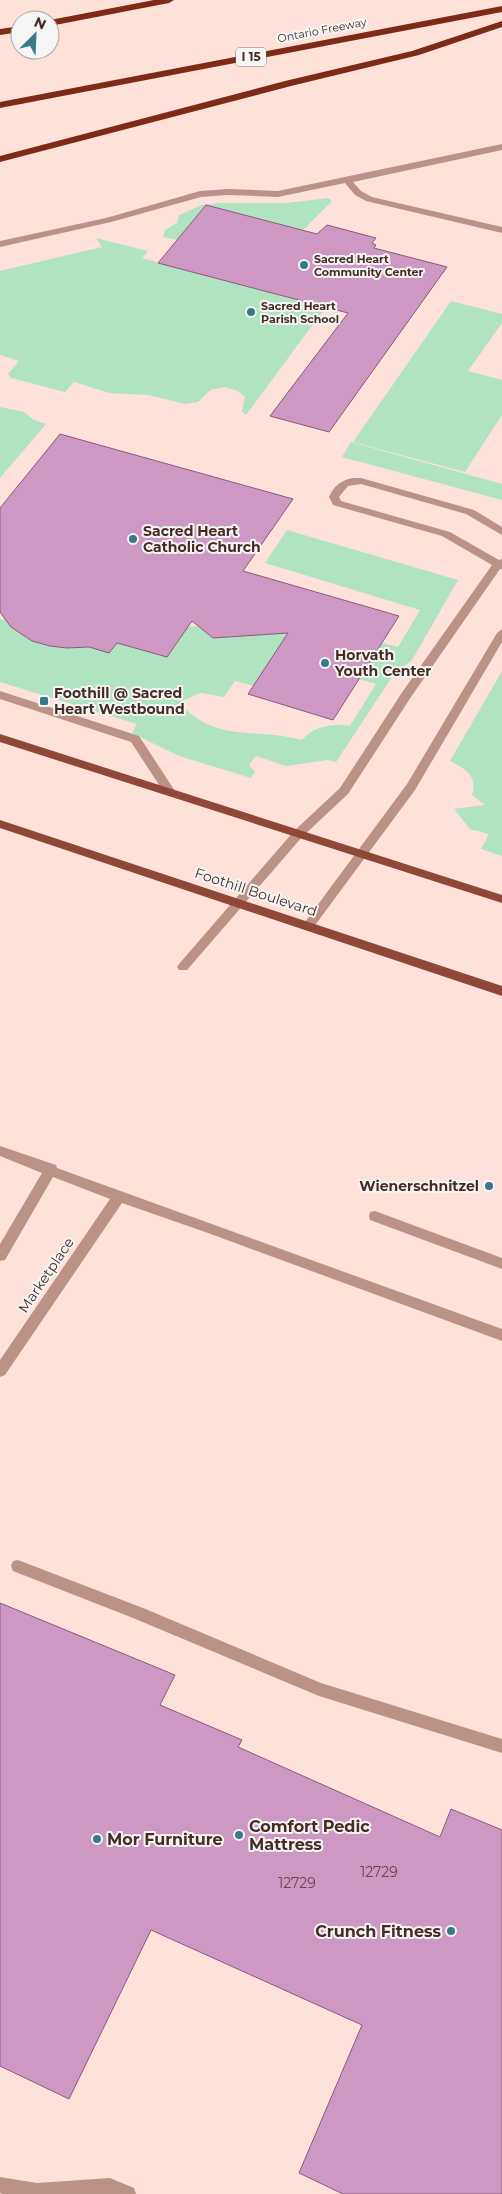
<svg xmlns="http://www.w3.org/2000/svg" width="502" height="2194" font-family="Montserrat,sans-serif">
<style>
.green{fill:#b0e4c1}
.building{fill:#cf98c2;stroke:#8a587f}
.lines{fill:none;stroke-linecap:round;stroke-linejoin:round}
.lane{fill:#bc9287;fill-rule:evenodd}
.primary{fill:#8f4837;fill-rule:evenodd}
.highway{fill:#7d2b17;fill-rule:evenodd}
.poi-dot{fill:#367a8a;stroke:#f5f5f5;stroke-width:2}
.labels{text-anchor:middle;stroke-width:4;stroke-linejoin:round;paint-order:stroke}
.far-street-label{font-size:11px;fill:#472c25;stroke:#f5f5f5}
.far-poi-label{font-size:11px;font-weight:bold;fill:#472c25;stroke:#f5f5f5;text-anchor:start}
.shield{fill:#f5f5f5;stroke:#7b6863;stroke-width:1}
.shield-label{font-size:12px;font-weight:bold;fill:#472c25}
.poi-label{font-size:14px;font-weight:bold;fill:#472c25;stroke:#f5f5f5;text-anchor:start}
.street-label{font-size:14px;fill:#472c25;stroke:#f5f5f5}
.near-number-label{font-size:14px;fill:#69474c}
.near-poi-label{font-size:16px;font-weight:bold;fill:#472c25;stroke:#f5f5f5;text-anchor:start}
</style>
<rect width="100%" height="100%" fill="#fee1d9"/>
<path class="green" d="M328,198l4,3 -29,29 -97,-25 -29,35 -14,-3 2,-7 12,-7 2,-8 23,-10 16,-2h68z
M96,238l52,13 -6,7 183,50 -79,107 -4,-4 3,-14 -7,-6 -14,-4 -14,3 -12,12 -13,2 -36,-9 -40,-2 -35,-11 -9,10 -54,-14 -3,-4 11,-13 -19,-6v-84l102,-24z
M451,301l51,13v9l-34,48 34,9v35l-37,57 -112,-30z
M0,407l24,5 10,8 12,4 -46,54z
M351,442l151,42v16l-160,-43z
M287,530l171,50 -46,80 -18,14 -58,88 -8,-2 -42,6 -30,-10 -7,9 6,7 -4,6 -72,-22 -47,-23 5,-9 -137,-42v-63l6,1 5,7 21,14 18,5 17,2 22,-1 20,6 8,-10 50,14 21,-30 10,-1 15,12 34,-2 -8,-61 4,-4 59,17 6,35 -44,66 -29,-8 -11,16 -23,-4 -22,9c35,42 79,25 123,38 11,-14 32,-17 48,-14l26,-42 -17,-5 23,-36 16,4 22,-37 -155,-47z
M502,671v185l-21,-7 8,-15 -19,-5 -16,-20 31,-4 -13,-10c6,-19 -6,-26 -22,-34z"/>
<path class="building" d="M206,205l111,29 10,-9 49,13 -4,5 4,2 -2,3 73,19 -118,165 -59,-16 78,-103 -190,-50z
M60,434l233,65 -50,72 156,45 -66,104 -85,-26 40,-61 -75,5 -21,-17 -25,36 -50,-14 -8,10 -20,-6 -22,1 -17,-2 -18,-5 -21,-14 -11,-15v-104z
M0,1603l175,72 -15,30 82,35 -4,7 202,90 11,-28 51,21v364h-159l-44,-21 63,-148 -211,-95 -82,169 -69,-33z"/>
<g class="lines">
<path class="lane" d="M502,144v6l-149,32 8,9 11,6 130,30v6l-136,-32 -11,-6 -10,-12 -67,14 -50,-2 -27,2 -90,25 -111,25v-6l106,-23 94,-27 28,-2 50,2z
M352,478h9l113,32 28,17v8l-36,-21 -105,-30 -13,2 -9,11 2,4 109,31 49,28 3,-1v10h-2l-89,128 -63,97 -46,43 -115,133h-8l-2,-3 2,-3 115,-133 46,-43 63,-97 89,-126 -50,-29 -109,-31 -4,-8c5,-11 11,-16 23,-19z
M502,629v13l-87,148 -102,138h-8l-2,-3 2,-3 102,-138 90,-151z
M0,691l139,45 36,55 -6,4 -4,-1 -34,-52 -131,-43z
M0,1146l56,19 1,3 445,161v12l-294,-108 -86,-30 -117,172 -5,2v-17l110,-161 -57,-22 -48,83 -5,1v-17l42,-71 -42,-17z
M375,1211l127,47v11l-132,-49 -1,-4 1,-4z
M18,1560l125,48 178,75 181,56v14l-183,-57 -186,-78 -120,-47 -2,-5 2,-5z
M0,2177l37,6 73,-5 24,10 2,6h-133l-3,-1z"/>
<path class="primary" d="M0,734l502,161v8l-502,-161z
M0,820l502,166v10l-502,-168z"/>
<path class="highway" d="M154,0h20l-5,3 -119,23v-6z
M502,6v6l-502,96v-6z
M502,21v6l-83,28 -128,31 -291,76v-6l285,-75 127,-30z
M20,26v6l-20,3v-6z"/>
</g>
<g class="poi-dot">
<circle cx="304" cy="265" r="5"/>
<circle cx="251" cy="312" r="5"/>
<circle cx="133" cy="539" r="5"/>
<circle cx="325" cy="663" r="5"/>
<rect x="39" y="696" width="10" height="10" rx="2.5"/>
<circle cx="489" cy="1186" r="5"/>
<circle cx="239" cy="1835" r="5"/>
<circle cx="97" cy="1839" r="5"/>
<circle cx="451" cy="1931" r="5"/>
</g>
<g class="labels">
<g class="far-street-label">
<text transform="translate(322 30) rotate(-11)" y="4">Ontario Freeway</text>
</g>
<g class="far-poi-label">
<text x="314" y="263">Sacred Heart<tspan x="314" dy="13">Community Center</tspan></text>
<text x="261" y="310">Sacred Heart<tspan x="261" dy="13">Parish School</tspan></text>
</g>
<rect class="shield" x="236" y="47.5" width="30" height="19" rx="4"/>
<g class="shield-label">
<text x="251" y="61">I 15</text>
</g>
<g class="poi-label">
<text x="143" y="536">Sacred Heart<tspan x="143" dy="16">Catholic Church</tspan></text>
<text x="335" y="660">Horvath<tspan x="335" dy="16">Youth Center</tspan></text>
<text x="54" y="698">Foothill @ Sacred<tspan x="54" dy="16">Heart Westbound</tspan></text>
<text x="479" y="1191" text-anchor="end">Wienerschnitzel</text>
</g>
<g class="street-label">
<text transform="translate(256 892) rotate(18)" y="5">Foothill Boulevard</text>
<text transform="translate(46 1275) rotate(-56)" y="5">Marketplace</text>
</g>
<g class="near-number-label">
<text x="379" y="1877">12729</text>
<text x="297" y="1888">12729</text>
</g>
<g class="near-poi-label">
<text x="249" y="1832">Comfort Pedic<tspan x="249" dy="18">Mattress</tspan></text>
<text x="107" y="1845">Mor Furniture</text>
<text x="441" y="1937" text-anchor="end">Crunch Fitness</text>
</g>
</g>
<g transform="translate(35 35) rotate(24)"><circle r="24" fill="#f5f5f5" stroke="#afa5a2"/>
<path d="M0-4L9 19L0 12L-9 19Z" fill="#367a8a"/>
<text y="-8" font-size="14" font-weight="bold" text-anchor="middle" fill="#472c25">N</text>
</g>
</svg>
